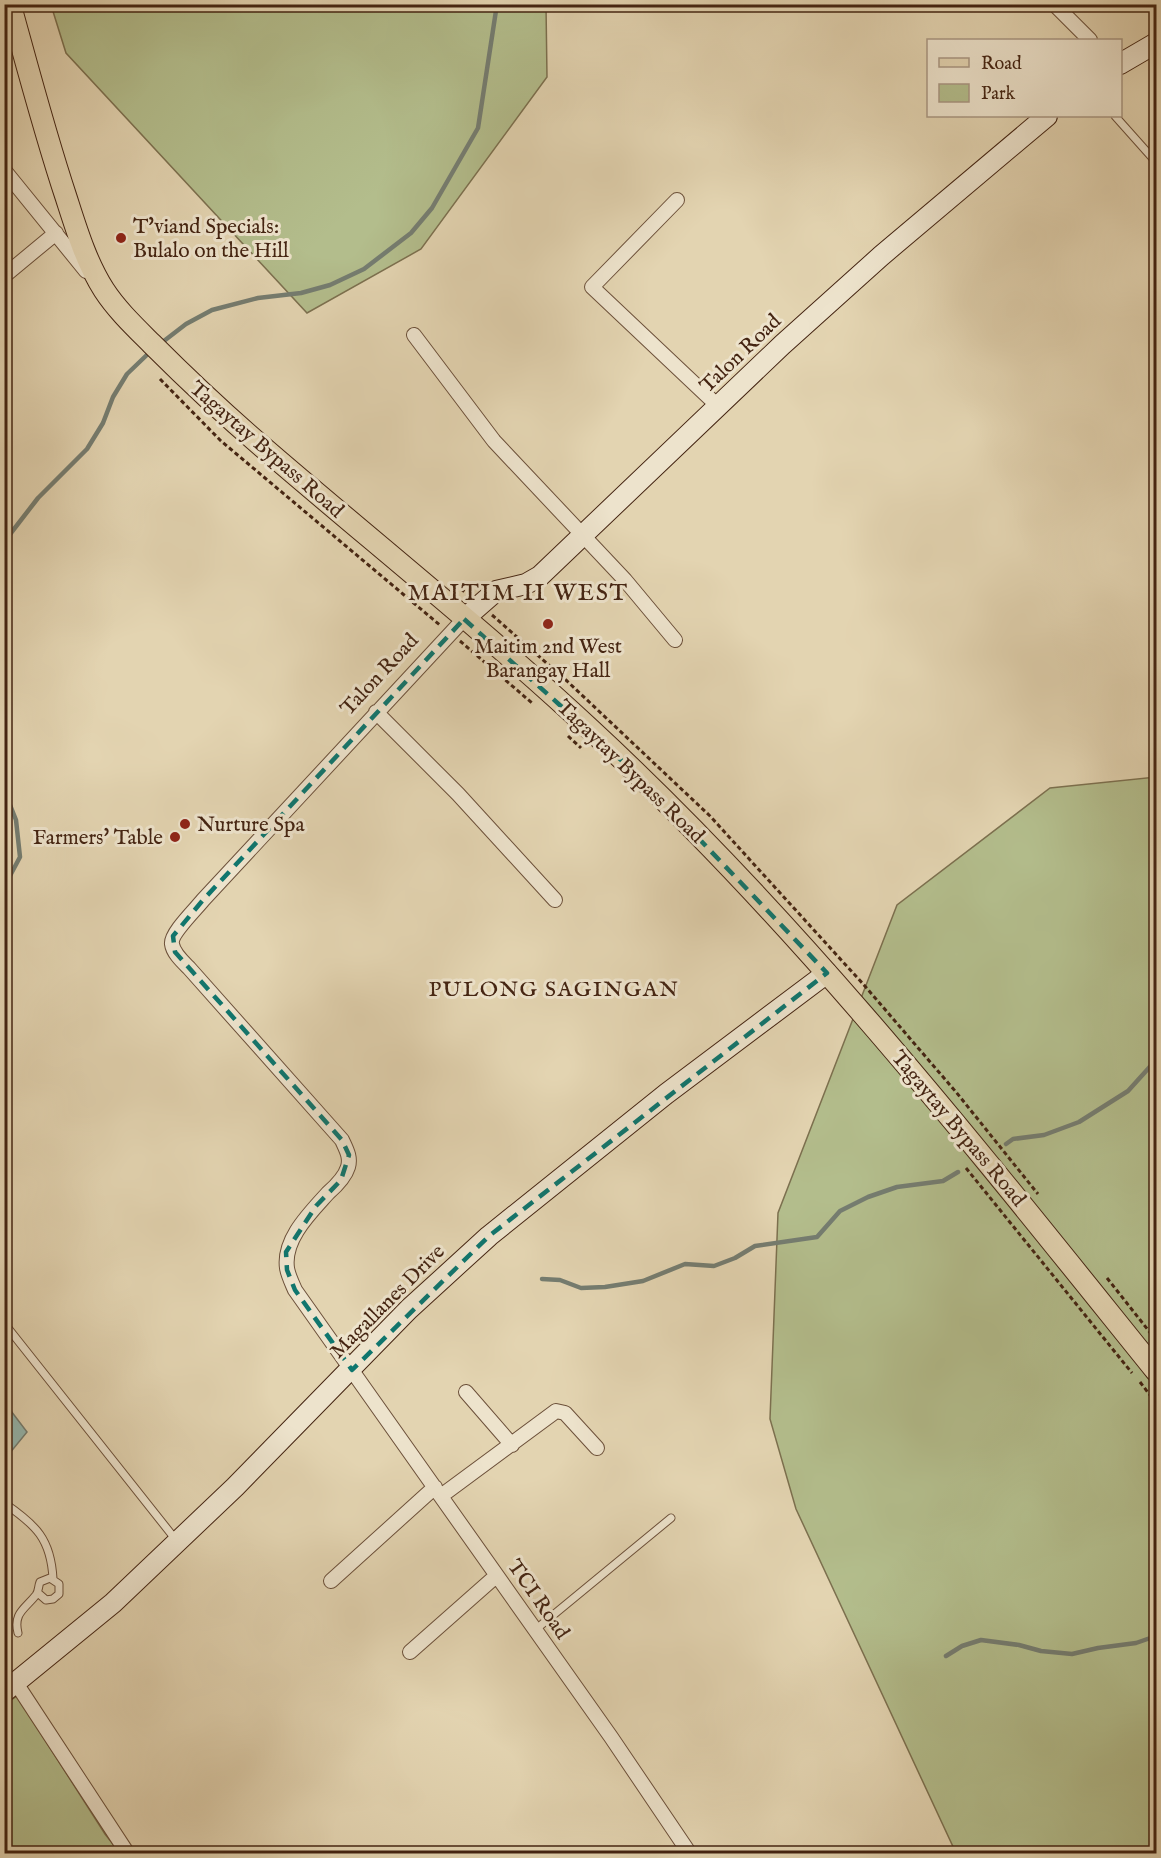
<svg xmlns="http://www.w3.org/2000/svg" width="1161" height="1858" font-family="'IM FELL English',serif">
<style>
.green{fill:#b3bd8c;stroke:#7c704f;stroke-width:1.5}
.water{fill:#95b8b0;stroke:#757d71;stroke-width:1.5}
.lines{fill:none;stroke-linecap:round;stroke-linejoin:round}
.stream{stroke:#757d71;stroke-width:4.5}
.lane-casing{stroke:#6c503a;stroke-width:9}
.street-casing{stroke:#6c503a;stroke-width:16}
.secondary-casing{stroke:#442412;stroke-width:22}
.primary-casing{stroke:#442412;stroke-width:23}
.path{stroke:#442412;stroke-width:3;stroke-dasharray:4.5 3;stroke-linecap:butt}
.lane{stroke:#ede3cc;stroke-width:7}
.street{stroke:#ede3cc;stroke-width:14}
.secondary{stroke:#ede3cc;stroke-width:20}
.primary{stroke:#e3d4b1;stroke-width:21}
.marked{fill:none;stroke:#0f766e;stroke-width:4.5;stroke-dasharray:12 8;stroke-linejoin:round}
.poi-dot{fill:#8f2418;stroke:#ede3cc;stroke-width:2}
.labels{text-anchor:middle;stroke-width:6;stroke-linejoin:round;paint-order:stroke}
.poi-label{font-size:21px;fill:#442412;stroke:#ede3cc;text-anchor:start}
.street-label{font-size:21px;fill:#442412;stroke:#ede3cc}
.neighbourhood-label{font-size:22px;letter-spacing:1.5px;fill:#442412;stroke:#ede3cc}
.quarter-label{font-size:24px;letter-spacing:1.5px;fill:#442412;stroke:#ede3cc}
</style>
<rect width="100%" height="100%" fill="#e3d4b1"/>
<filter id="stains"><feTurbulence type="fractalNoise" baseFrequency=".00333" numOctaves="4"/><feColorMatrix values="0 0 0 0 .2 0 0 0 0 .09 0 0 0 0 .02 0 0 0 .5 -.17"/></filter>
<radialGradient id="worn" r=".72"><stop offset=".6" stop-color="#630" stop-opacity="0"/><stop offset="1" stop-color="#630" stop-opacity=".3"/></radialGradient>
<path class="green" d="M51,5h495l1,72 -126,172 -114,64 -241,-260z
M1156,777v1076h-200l-160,-344 -26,-90 8,-206 119,-308 153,-117z
M17,1696l88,138 15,19h-115l-1,-148z"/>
<path class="water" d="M5,1403l22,29 -22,27z"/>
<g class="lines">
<path class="stream" d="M160,344l26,-20 26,-14 46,-12 43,-5 29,-8 34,-16 47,-36 21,-25 46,-80 19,-124
M4,542l34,-44 49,-49 16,-26 10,-26 14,-23 24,-23
M4,790l12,30 4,37 -16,30
M1006,1144l7,-5 31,-4 35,-13 49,-31 28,-31
M542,1279l18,1 21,8 24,-1 38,-6 42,-17 29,2 21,-8 20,-12 62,-9 23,-26 28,-14 29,-10 46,-6 15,-9
M946,1656l16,-10 19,-6 38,5 22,6 31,3 26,-6 38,-5 20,-7"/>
<g class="lane-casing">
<path id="lane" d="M1115,116l41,46
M4,1323l172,217
M4,1503c32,22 47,36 49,76
M535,1630l136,-112
M18,1633c-5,-20 7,-24 18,-38 3,-4 2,-8 4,-13l10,-4 9,6v10l-6,5 -7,1 -8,-7"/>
</g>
<g class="street-casing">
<path id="street" d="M1054,4l36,36
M4,170l82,101
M677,200l-85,87 127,120
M4,276l52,-43
M414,335l80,106 131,139 50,60
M464,619l-261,281c-7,9 -33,34 -31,44 1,9 11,18 17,24l153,172c4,9 9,17 6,27 -3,10 -12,19 -20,26 -18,20 -45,46 -41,75 1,7 5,15 8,22l316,447 79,117
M376,712l82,82 97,106
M466,1392l46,53
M441,1496l115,-85 9,2 32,35
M331,1581l104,-94
M410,1652l86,-76
M16,1683l112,171"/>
</g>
<g class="secondary-casing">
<path id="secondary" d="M1120,64l36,-21
M464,619l32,-28 30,-7 14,-8 242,-231 99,-89 166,-140
M4,1692l109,-89 122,-116 174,-178 80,-73 177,-142 161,-121"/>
</g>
<g class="primary-casing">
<path id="primary" d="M10,4c18,65 35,130 56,193 10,31 20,65 38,93 13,20 31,37 48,54 41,41 83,80 127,117 104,89 211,175 311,268 210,194 387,420 566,642"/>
</g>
<path class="path" d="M160,379l61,62 220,185
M455,584l11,9
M492,615l75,66 143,135 154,169 92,107 82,102
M460,641l72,62
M568,736l13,12
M966,1168l166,205
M1107,1278l49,62
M1140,1382l16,21"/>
<use href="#lane" class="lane"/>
<use href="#street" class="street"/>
<use href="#secondary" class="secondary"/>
<use href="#primary" class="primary"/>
</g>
<path class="marked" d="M464,619l177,159 186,195 -338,263 -137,134 -57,-80 -8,-20 -1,-18 30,-46 25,-26 8,-25 -7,-15 -167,-188 -2,-16 30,-36z"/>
<g class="poi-dot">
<circle cx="121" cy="238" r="6"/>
<circle cx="548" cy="624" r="6"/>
<circle cx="185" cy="824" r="6"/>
<circle cx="175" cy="837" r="6"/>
</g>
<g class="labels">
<g class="poi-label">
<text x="133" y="233">T'viand Specials:<tspan x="133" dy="24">Bulalo on the Hill</tspan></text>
<text x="548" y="653" text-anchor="middle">Maitim 2nd West<tspan x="548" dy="24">Barangay Hall</tspan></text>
<text x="197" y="831">Nurture Spa</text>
<text x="163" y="844" text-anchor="end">Farmers' Table</text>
</g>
<g class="street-label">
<text transform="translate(740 353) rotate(-44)" y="7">Talon Road</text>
<text transform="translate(267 449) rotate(41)" y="7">Tagaytay Bypass Road</text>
<text transform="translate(379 674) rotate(-47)" y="7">Talon Road</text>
<text transform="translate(631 771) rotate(44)" y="7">Tagaytay Bypass Road</text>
<text transform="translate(959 1128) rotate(50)" y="7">Tagaytay Bypass Road</text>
<text transform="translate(387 1301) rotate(-45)" y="7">Magallanes Drive</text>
<text transform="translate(539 1599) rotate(55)" y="7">TCI Road</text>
</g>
<g class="neighbourhood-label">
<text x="554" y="996">PULONG SAGINGAN</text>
</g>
<g class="quarter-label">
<text x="518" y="600">MAITIM II WEST</text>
</g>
</g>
<rect width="1161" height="1858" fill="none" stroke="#e3d4b1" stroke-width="24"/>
<rect x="6" y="6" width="1149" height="1846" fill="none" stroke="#442412" stroke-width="3"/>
<rect x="12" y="12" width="1137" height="1834" fill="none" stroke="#442412" stroke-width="1.5"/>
<rect x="927" y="39" width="195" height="78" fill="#ede3cc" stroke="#a99782" stroke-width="1.5"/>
<rect x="939" y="58" width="30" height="9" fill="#e3d4b1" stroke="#a99782" stroke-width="1.5"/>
<text x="981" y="69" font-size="18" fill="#442412">Road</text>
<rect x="939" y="84" width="30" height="18" fill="#b3bd8c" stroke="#a99782" stroke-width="1.5"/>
<text x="981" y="99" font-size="18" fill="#442412">Park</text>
<rect width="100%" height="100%" filter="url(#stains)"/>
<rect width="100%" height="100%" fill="url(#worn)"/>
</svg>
